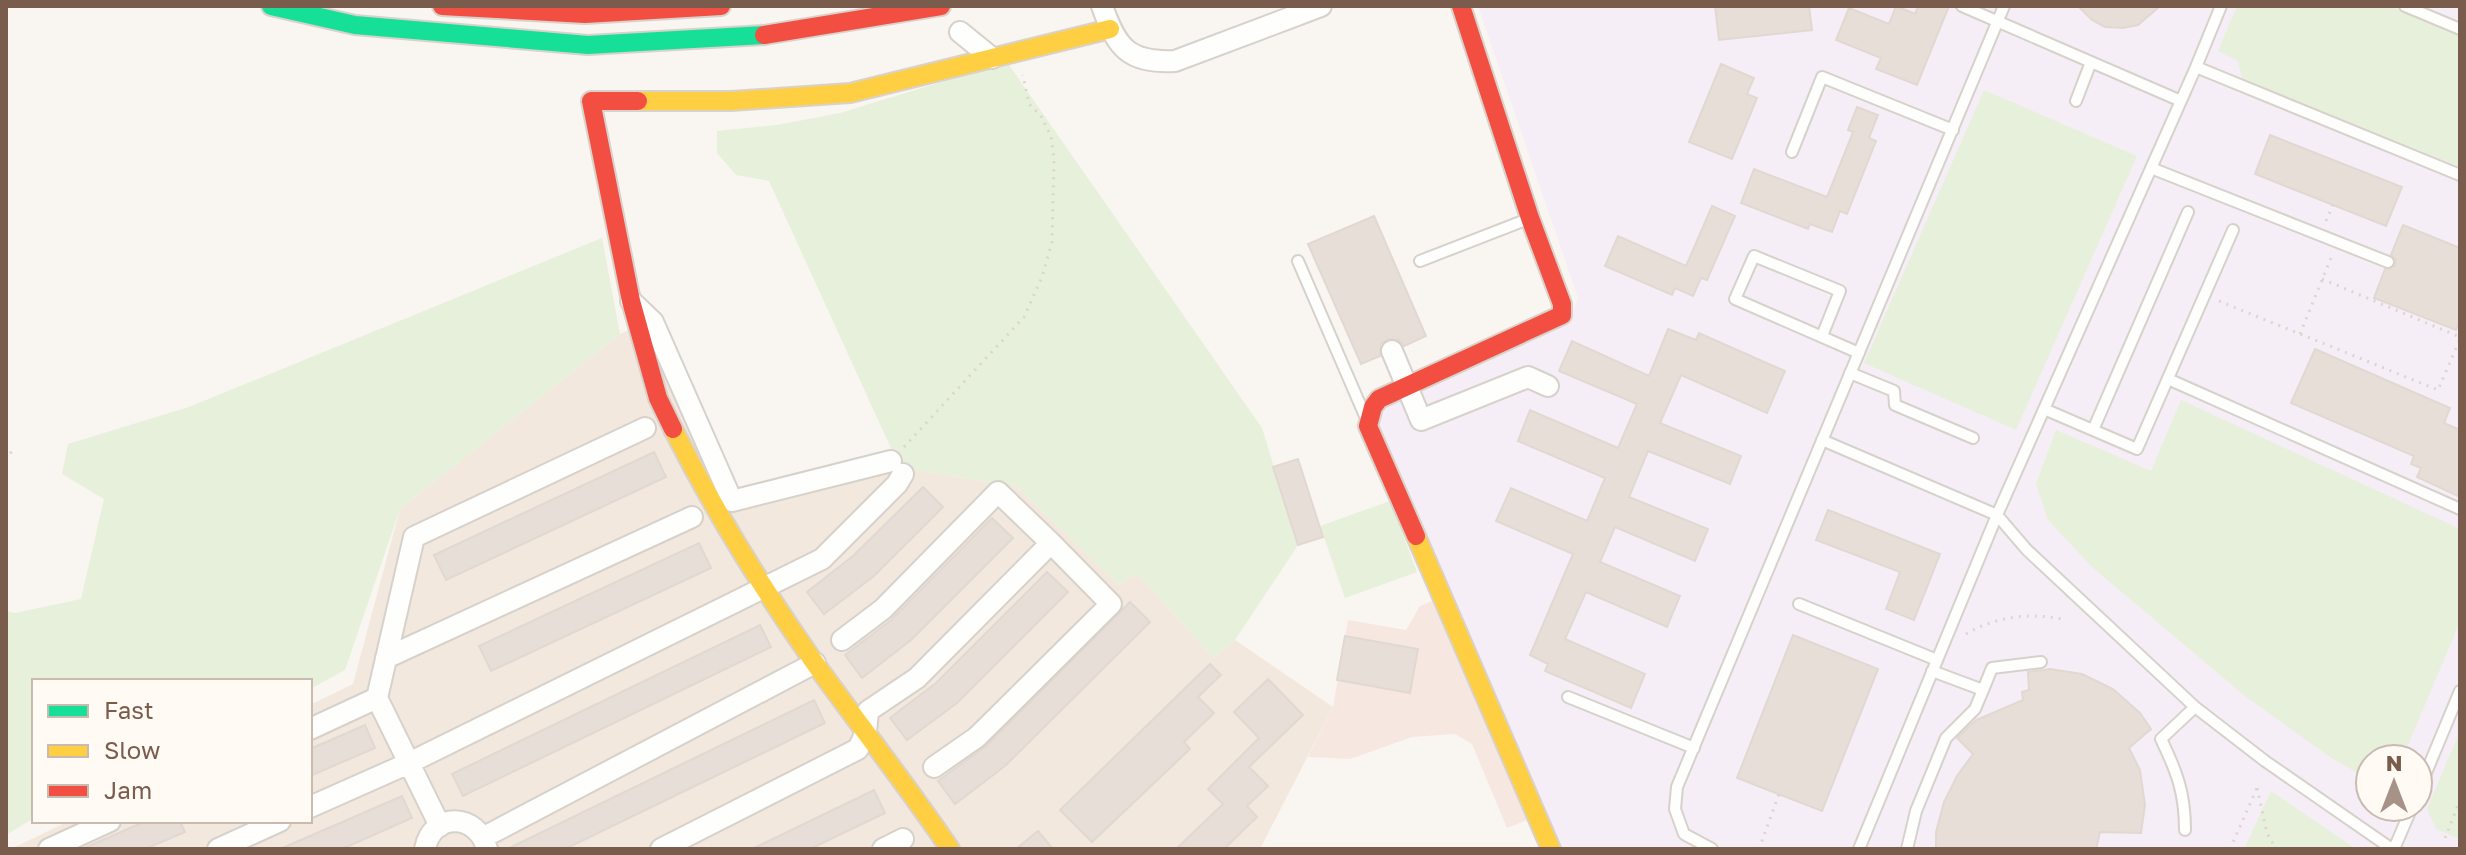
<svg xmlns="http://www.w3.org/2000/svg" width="2466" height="855" font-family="'Golos Text',sans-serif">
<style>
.residential{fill:#f2e8de}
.commercial{fill:#f6e8e1}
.education{fill:#f6eef6;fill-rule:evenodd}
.green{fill:#e7f0db}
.building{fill:#e6ded7;stroke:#e2d8d2;stroke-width:2}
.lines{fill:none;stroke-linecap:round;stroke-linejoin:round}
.lane-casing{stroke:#d7d1cb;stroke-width:14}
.street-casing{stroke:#d7d1cb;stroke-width:24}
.fast-casing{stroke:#d9d2cb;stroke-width:22}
.slow-casing{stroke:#d9d2cb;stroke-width:22}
.jam-casing{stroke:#d9d2cb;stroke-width:22}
.path{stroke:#dcd5d0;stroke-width:3;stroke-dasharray:2 6;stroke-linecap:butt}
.lane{stroke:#fefefd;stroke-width:10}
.street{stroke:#fefefd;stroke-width:20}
.fast{stroke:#16e098;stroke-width:18}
.slow{stroke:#ffcf43;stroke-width:18}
.jam{stroke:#f24e42;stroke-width:18}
</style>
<rect width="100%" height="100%" fill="#f9f5f0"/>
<path class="residential" d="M645,323l84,190 171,-45 116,18 103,99 18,-12 76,85 22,-18 98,67 -73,142h-1249l58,-28h241v-116l43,-21 47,-175 220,-175z"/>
<path class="commercial" d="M1432,601l95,219 -20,8 -35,-84 -17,-10 -43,3 -62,22 -42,-2 25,-50 15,-87 58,10 14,-24z"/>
<path class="education" d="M1478,6h982v843h-903l-183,-422 6,-24 189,-83 9,-22zM2370,759h48v48h-48z"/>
<path class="green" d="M2237,6h153l70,30v131l-217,-86 -5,-20 -20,-10z
M1007,62l255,366 36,117 -63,95 -22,18 -76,-85 -18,12 -103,-99 -116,-18 -131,-287 -33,-6 -19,-22v-22l60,-6 63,-12z
M1984,90l153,66 -121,274 -152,-67z
M602,238l18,96 -220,175 -55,161 -35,19v-8h-276v137l-28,17v-224l9,2 66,-14 23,-100 -42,-25 6,-30 121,-37z
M2181,400l279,129v93l-58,137h-32v21l-40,-23 -85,-61 -153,-129 -44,-47 -12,-36 20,-54 95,41z
M1390,501l27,71 -72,26 -25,-72z
M2460,731v108l-24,-10 -9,-20z
M2271,791l85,58h-112z"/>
<path class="building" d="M1715,6h94l3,24 -93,10z
M1896,6l19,8 3,-8h31l-32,79 -41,-16 5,-11 -45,-18 13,-32 40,16z
M2078,6h82l-22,19 -15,3 -18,-1 -13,-7z
M1721,64l33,14 -7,16 10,4 -25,61 -43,-17z
M1857,107l21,8 -9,23 7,3 -29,73 -7,-3 -8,21 -22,-8 -2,5 -67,-26 13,-34 73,28 26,-65 -5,-2z
M2270,135l132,52 -16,39 -131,-52z
M1712,206l23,10 -28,64 -6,-2 -8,18 -18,-8 -3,7 -67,-29 13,-30 68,30z
M1374,216l52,120 -22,10 -5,-6 -11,-1 -7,5 -1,12 -19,8 -53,-120z
M2403,225l57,23v72l-4,10 -82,-32 11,-29 10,-3 1,-6 -5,-5z
M1668,329l28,11 3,-7 86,38 -18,42 -86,-38 -21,48 81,33 -11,28 -82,-33 -19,46 79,32 -13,32 -80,-34 -15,35 80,34 -13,31 -81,-35 -21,47 80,35 -14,34 -86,-37 3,-7 -18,-9 43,-101 -77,-33 15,-33 76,33 18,-43 -87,-37 12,-31 88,38 19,-44 -78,-33 13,-30 77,35z
M2315,349l135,59 -6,15 16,7v67l-43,-20 4,-9 -10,-4 3,-8 -123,-53z
M654,452l12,25 -220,103 -12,-25z
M1298,459l25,78 -25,8 -25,-78z
M923,487l20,20 -69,69 -50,38 -17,-22 46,-36z
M1828,510l112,44 -26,66 -28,-11 14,-37 -84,-32z
M992,518l21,20 -102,102 -49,38 -17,-23 46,-35z
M699,543l12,25 -220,103 -12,-25z
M1047,572l21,20 -111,111 -50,37 -17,-22 46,-35z
M1130,602l20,20 -145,144 -50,38 -17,-23 48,-35z
M760,625l11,22 -308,149 -11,-22z
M1793,635l85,34 -56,142 -85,-33z
M1345,636l73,13 -8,44 -73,-13z
M1210,664l11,11 -23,22 16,16 -30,29 6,7 -98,93 -32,-32z
M2050,669l32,5 31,15 27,24 11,16 -22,19 11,22 5,35 -4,28 -41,-1 -4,17h-160v-17l8,-30 13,-26 16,-22 -16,-16 19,-18 47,-20 -1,-8 7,-2 -1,-18z
M1268,679l35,36 -54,52 19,19 -21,20 10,11 -33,32h-48l47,-45 -15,-15 51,-51 -25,-26z
M814,700l11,23 -161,78 -99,48h-58z
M365,725l10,23 -65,28v-27z
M874,790l11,23 -75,36h-58z
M402,796l10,22 -70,31h-62z
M146,821h34l5,11 -40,17h-63z
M1038,831l15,18h-37z"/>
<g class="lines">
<g class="lane-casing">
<path id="lane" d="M1962,6l219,95
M2405,6l55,23
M2196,67l264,108
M2076,101l15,-39
M1792,152l30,-75 131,53
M2151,168l237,94
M1298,261l67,155
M1420,261l108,-42
M1822,336l18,-45 -86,-35 -19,43 124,54
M1850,373l44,18 1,14 78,33
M2168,379l292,130
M2044,409l93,40 96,-219
M2093,430l95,-218
M1822,440l175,75 30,35 168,157 70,54 127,88
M1799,604l138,56
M1983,690l9,-22 49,-6
M1568,697l126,51
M2418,792l42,-101
M2185,830c0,-37 -8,-58 -24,-91l34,-32
M1712,849l-28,-15 -9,-25 2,-22 327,-781
M1859,849l138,-334 199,-448 25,-61
M1907,849l9,-38 30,-73 29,-29 8,-19 -51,-19
M2394,849l18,-42"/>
</g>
<g class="street-casing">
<path id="street" d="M1102,6c15,42 26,57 73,55l146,-55
M960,32l32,26
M631,301l22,21 79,179 159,-40
M1392,351l29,69 107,-43 20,9
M842,640l41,-31 115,-117 53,51
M386,658l306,-141
M310,729l67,-31
M310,807l99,-44 413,-204 75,-75 6,-10
M440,826l-63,-128 37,-161 231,-109
M484,837l331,-174
M49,849l61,-28
M218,849l62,-28
M425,849c7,-38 53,-36 62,0
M661,849l197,-100 8,-17 2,-21 49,-33 134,-135 60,61 -134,133 -43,30
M883,849l20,-10"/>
</g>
<g class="fast-casing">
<path id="fast" d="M271,6l84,19 233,20 176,-10"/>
</g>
<g class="slow-casing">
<path id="slow" d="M638,101h93l119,-8 260,-64
M673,429c41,81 89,159 141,233 45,63 93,123 136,187
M1416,536l135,313"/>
</g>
<g class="jam-casing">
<path id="jam" d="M442,6l143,8 136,-8
M764,35l177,-29
M638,101h-47l40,200 27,97 15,31
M1416,536l-48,-110 5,-19 6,-8 183,-84v-11l-32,-86 -69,-212"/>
</g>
<path class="path" d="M2326,221l7,-16
M2322,279l138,58
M2219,301l219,89 22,-51
M2300,334l33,-81
M904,447l120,-130 18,-40 10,-35 2,-83 -3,-23 -10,-20 -12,-12 -6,-29
M6,460l8,-12
M1966,634c30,-18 66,-22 100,-14
M2257,788l10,45 9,16
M2445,838l15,-38
M1759,849l20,-55
M2230,849l27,-61"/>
<use href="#lane" class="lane"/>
<use href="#street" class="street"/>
<use href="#fast" class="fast"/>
<use href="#slow" class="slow"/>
<use href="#jam" class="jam"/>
</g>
<rect width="2466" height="855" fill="none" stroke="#7a5c4d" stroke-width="16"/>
<rect x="32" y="679" width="280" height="144" fill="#fffaf3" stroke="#cabbb1" stroke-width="2"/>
<rect x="48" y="705" width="40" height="12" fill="#16e098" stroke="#cabbb1" stroke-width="2"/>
<text x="104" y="719" font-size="24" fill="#7a5c4d">Fast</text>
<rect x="48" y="745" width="40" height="12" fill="#ffcf43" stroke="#cabbb1" stroke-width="2"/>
<text x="104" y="759" font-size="24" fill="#7a5c4d">Slow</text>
<rect x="48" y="785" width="40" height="12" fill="#f24e42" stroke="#cabbb1" stroke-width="2"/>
<text x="104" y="799" font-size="24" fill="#7a5c4d">Jam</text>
<g transform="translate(2394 783)"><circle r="38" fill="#fffaf3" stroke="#cabbb1" stroke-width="2"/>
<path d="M0-6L14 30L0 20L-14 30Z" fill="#a69286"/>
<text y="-12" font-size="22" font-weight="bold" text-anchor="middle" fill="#7a5c4d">N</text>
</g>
</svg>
